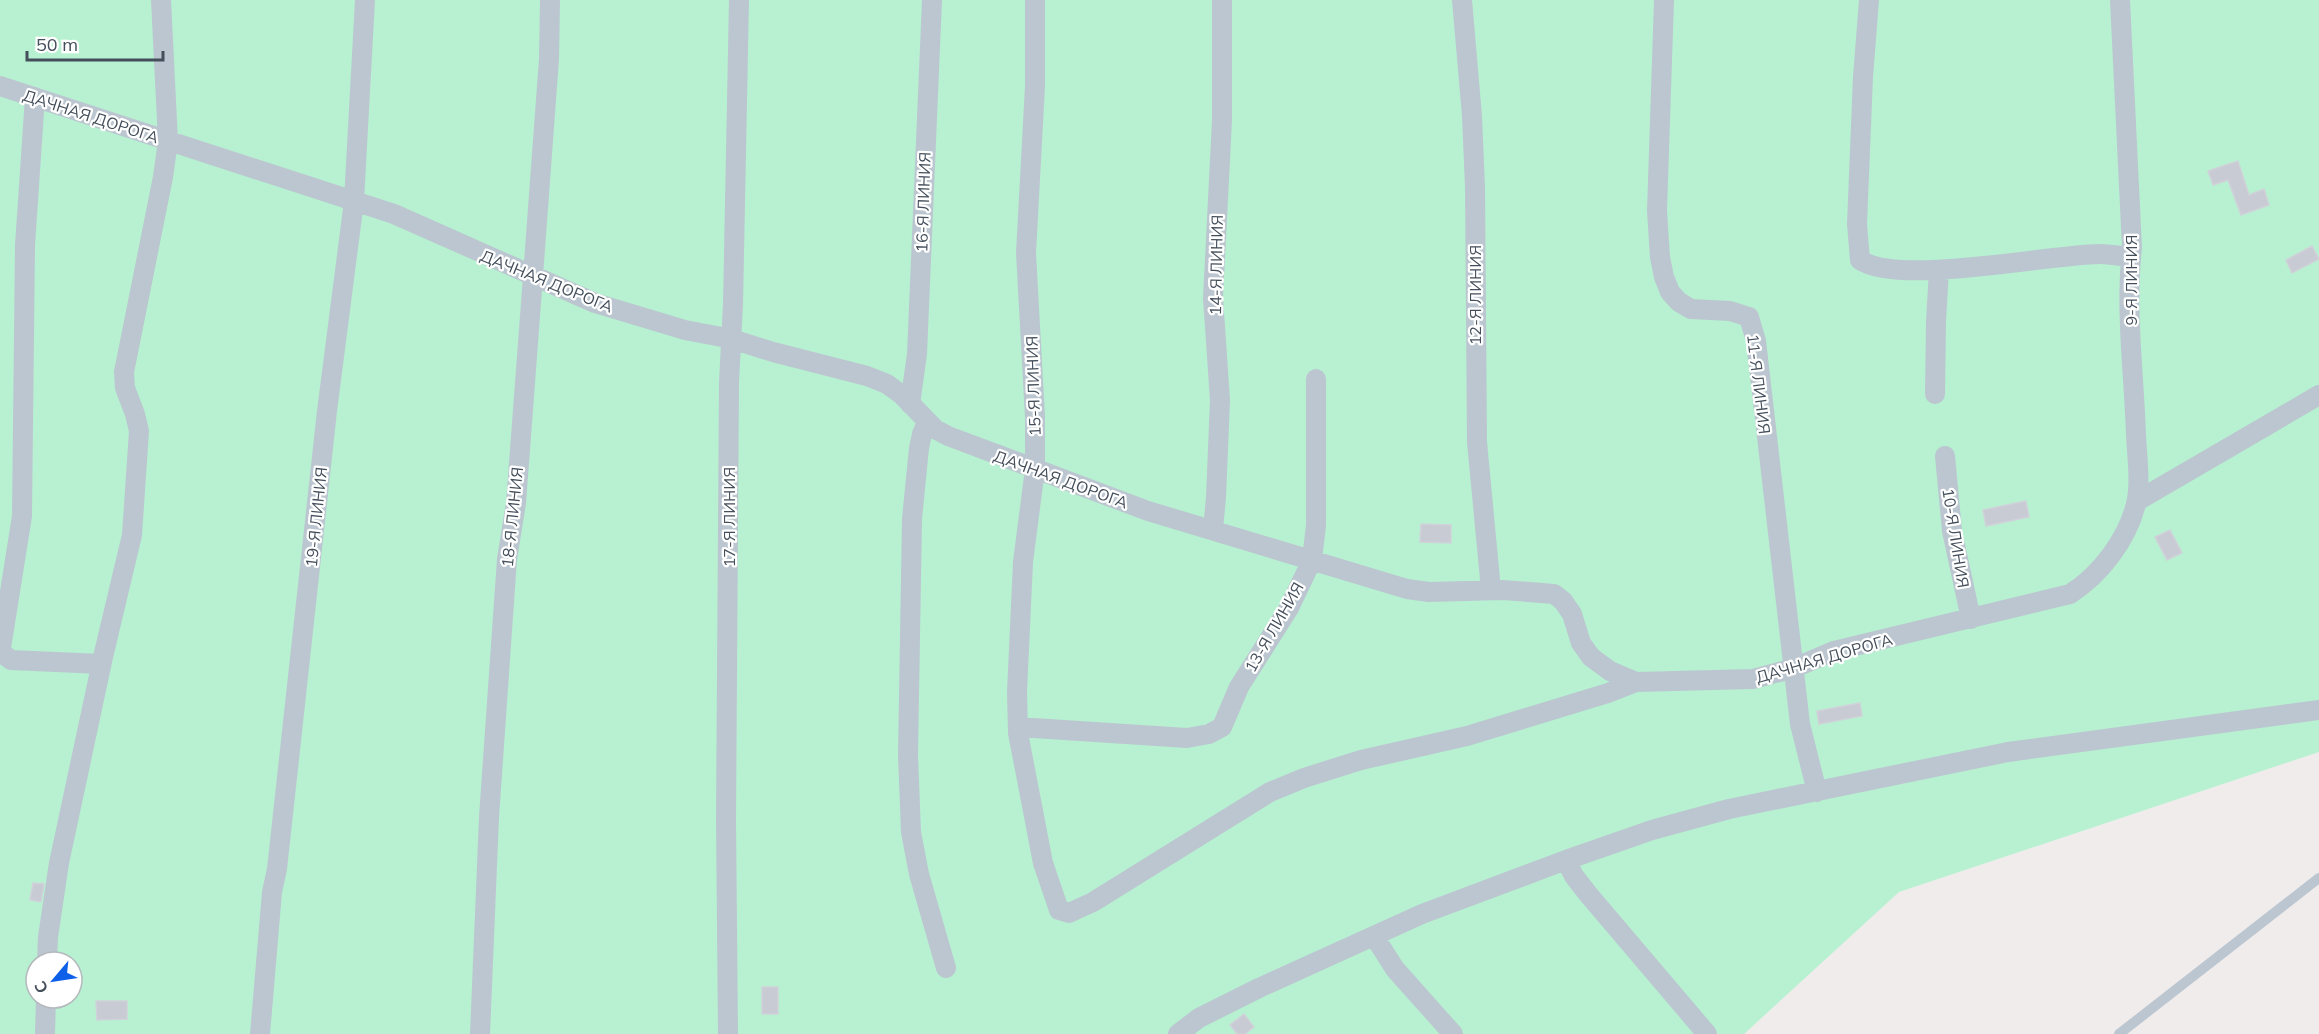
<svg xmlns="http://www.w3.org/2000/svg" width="2319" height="1034" font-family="Mulish,sans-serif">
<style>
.green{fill:#b7f1d1;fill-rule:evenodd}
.building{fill:#c8cbd3;stroke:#d0d2d9;stroke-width:1.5}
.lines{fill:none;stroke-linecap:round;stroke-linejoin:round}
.service{stroke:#bcc6d0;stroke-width:10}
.minor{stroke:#bcc6d0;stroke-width:20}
.labels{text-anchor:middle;stroke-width:4.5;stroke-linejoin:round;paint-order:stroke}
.street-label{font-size:16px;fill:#444f5b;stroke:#fff}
</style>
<rect width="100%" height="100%" fill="#f0ecec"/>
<path class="green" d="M0,0h2319v752l-420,140 -155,142h-1744zM36,962h36v36h-36z"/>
<path class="building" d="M2238,161l11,34 15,-6 5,16 -28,10 -13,-35 -15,5 -5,-14z
M2312,246l7,13 -27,14 -6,-13z
M2026,501l3,16 -43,9 -3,-16z
M1421,524l30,1v18l-31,-1z
M2170,530l12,23 -15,7 -12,-23z
M1860,703l2,13 -43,8 -2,-13z
M33,883l11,1 -3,18 -11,-2z
M762,987h16v27h-16z
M96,1001h31v18l-30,1z
M1244,1014l10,13 -9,7h-8l-7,-9z"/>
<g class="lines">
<path class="service" d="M2119,1034l200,-156"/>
<path class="minor" d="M1035,0v86l-9,167 9,164v52l-12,93 -6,130 1,41 25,130 16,47 10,3 24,-11 177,-110 34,-14 57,-18 106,-24 141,-43 28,-11
M1462,0l10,116 3,71 2,255 14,148
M1664,0l-7,211 3,46 4,20 6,15 9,10 12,7 39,2 19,6 7,24 44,383 17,68
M1869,0l-6,77 -6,147 3,36c40,26 185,-5 239,-6 10,0 21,2 32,3
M0,86l394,128 201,89 90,27 47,9 41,13 94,24 20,8 15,11 33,34 13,7 200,75 259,78 22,3 74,-2 51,4 9,7 9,13 9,29 10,14 19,14 26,11 117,-3 41,-11 40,-17 236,-57c30,-19 57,-54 66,-90 5,-21 1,-47 0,-69 -2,-62 -11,-125 -4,-187l-12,-248
M35,97l-10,148 -3,271 -21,132 2,6 8,6 90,4
M1935,394l1,-73 3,-51
M910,404l7,-50 15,-354
M927,422l-5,12 -3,14 -7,71 -4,236 3,77 8,42 27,94
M1945,456l7,75 19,88
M2137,501l182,-106
M1213,530l3,-33 4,-97 -7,-102 9,-178v-120
M1018,727l169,11 22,-4 13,-7 17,-40 50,-79 23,-48 4,-35v-146
M1566,860l8,16 14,18 119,140
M1374,936l21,33 58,65
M47,962l1,-25 11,-74 44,-206 29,-122 7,-104 -4,-17 -10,-26 -1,-16 39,-195 5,-36 -7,-141
M45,1034l1,-36
M260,1034l12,-142 5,-23 50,-458 27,-210 11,-201
M480,1034l9,-217 18,-258 9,-56 17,-227 16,-217 1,-59
M728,1034l-2,-215 3,-437 4,-78 6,-304
M1178,1034l21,-16 60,-30 163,-74 144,-54 86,-30 77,-21 279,-57 311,-42"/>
</g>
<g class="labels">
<g class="street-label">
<text transform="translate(91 116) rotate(18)" y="6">ДАЧНАЯ ДОРОГА</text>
<text transform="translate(923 202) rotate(-88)" y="6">16-Я ЛИНИЯ</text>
<text transform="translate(1216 265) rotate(-89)" y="6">14-Я ЛИНИЯ</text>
<text transform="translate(2131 280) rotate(-90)" y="6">9-Я ЛИНИЯ</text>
<text transform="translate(547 281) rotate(22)" y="6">ДАЧНАЯ ДОРОГА</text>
<text transform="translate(1475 295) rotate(-90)" y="6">12-Я ЛИНИЯ</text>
<text transform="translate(1759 384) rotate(83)" y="6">11-Я ЛИНИЯ</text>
<text transform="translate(1033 386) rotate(-92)" y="6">15-Я ЛИНИЯ</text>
<text transform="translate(1061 479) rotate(20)" y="6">ДАЧНАЯ ДОРОГА</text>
<text transform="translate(316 517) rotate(-84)" y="6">19-Я ЛИНИЯ</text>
<text transform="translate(512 517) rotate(-84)" y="6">18-Я ЛИНИЯ</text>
<text transform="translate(729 517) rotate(-90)" y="6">17-Я ЛИНИЯ</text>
<text transform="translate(1956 538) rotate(81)" y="6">10-Я ЛИНИЯ</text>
<text transform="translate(1274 627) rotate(-60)" y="6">13-Я ЛИНИЯ</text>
<text transform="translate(1824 658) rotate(-16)" y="6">ДАЧНАЯ ДОРОГА</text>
</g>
</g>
<g transform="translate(54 980) rotate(241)"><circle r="28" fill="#ffffff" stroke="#b4b9bd" stroke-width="1.5"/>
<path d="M0-4.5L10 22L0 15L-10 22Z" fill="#0e60e8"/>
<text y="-9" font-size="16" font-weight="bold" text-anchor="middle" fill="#444f5b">С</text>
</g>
<path d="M27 51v9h136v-9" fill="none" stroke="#444f5b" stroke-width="3"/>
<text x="36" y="51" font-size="18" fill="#444f5b" stroke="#ffffff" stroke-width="4.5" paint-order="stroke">50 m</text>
</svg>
